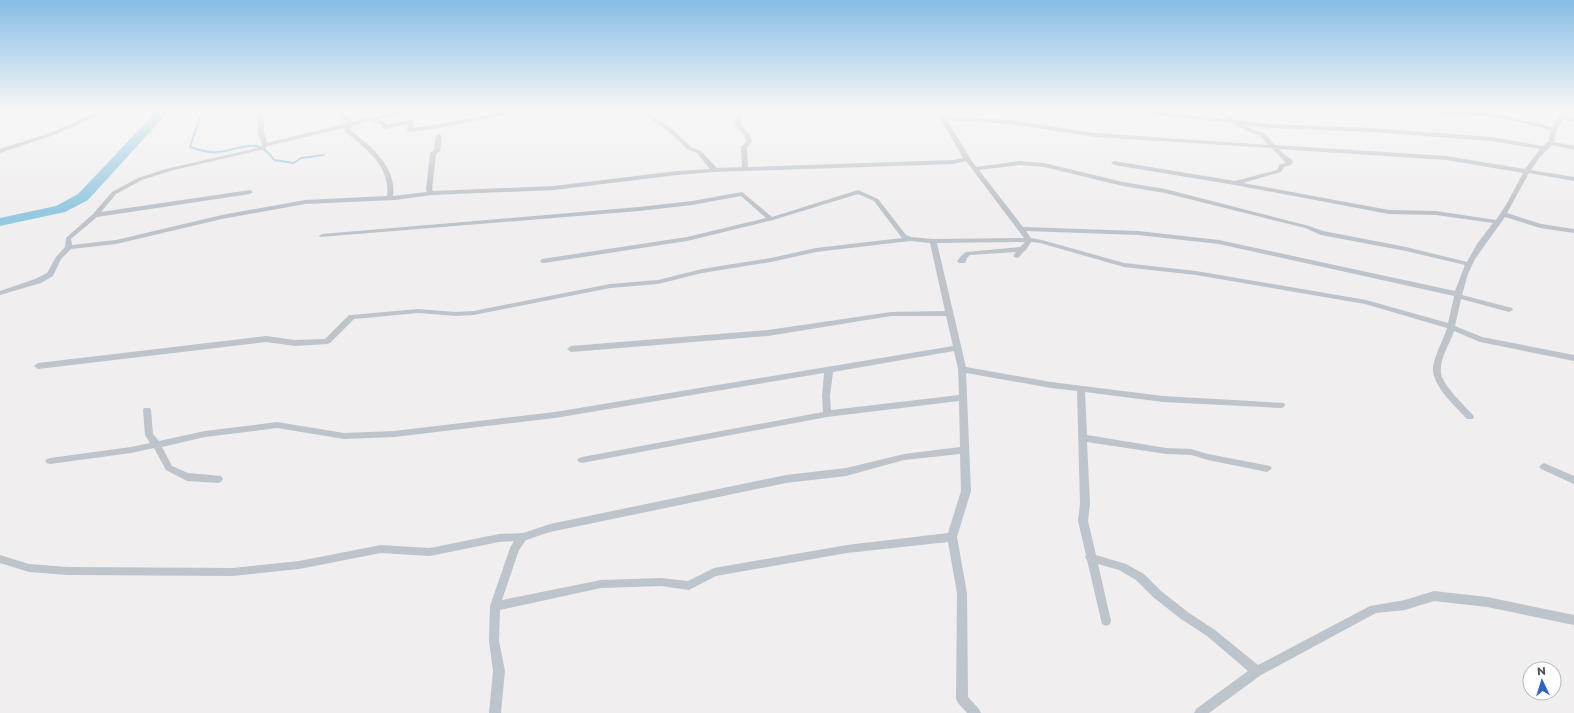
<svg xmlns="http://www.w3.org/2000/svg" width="1574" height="713" font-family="Montserrat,sans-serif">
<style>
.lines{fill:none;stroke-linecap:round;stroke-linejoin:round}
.stream{stroke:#94c9e0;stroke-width:2}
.river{fill:#94c9e0;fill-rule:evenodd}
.minor{fill:#bec4cb;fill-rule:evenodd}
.primary{fill:#b1bbc9;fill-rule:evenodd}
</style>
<rect width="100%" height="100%" fill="#f0eeee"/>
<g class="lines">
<path class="stream" d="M188,110l10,4 1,6 -9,27c9,3 18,6 28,5 24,-2 39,-17 56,8l20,3 7,-5 23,-3"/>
<path class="river" d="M158,110h12l-82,90 -23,12 -65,14v-8l56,-12 22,-12z"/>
<path class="minor" d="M103,110h7l-56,25 -54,18v-4l50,-16z
M257,110h6l1,22 3,11 81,-20 -8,-7 -4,-6h6l2,4 9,8 51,-12h9l-1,1 -35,9 7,1 3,4 24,-5 3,2 -1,6 26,-4 73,-14h10l-3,2 -80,16 -29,4 -3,-2 1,-6 -23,5 -2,-1 -3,-4 -11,-3 -17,5 -2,4c21,16 47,37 43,66l34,-4 -1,-2 4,-37 4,-3 2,-14 3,-2 3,2 -2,15 -4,3 -4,36 2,1 120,-5 123,-15 33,-2 -13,-16 -10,-4 -19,-18 -31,-21h6l29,19 19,18 10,4 16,17 25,-1 -1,-20 5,-5 -2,-7 -9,-10 1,-15h6l-1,15 9,10 2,7 -5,5 1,20 206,-7 9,-2 -22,-39 -10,-9h6l8,6 64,4 86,13 173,12 -8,-10 -11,-3 -18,-9 -86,-9 -3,-2 3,-2 82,9 -10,-9h6l11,10 36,4 101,4 120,9 52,9 5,-4 3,-12 -40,-10 -27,-4 -111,-4 -3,-2h66l48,2 27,5 41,10 11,-17h6l-4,6 9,2v4l-11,-3 -6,10 -3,13 20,4v4l-22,-5 -13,13 -8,12 43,7v4l-45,-8 -22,40 34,11 33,5v4l-34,-5 -35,-11 -30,42 -7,15 -6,21 50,13 1,2 -4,2 -48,-13 -6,27 27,11 92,18v6l-94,-19 -26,-11c-4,13 -15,28 -13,42 2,13 23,32 32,42l1,2 -1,2h-6c-11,-12 -36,-34 -34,-52 2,-13 10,-26 14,-39l-82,-24 -169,-29 -72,-8 -84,-24 -9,-1 -5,8c-4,2 -5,7 -9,8l-4,-2 3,-4 -46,3 -3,3 -2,5h-6l-2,-2 4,-5 5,-4 54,-5 5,-5 -88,1 29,124 85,15 112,14 121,7 1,2 -1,2 -3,1 -118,-6 -78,-10 2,43 79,13 25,1 17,5 62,12 2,2 -2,2 -3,2 -59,-12 -17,-5 -25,-1 -79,-12 3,62 -2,17 8,34 30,9 18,10 17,17 28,22 26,17 43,35 112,-59 35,-6 29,-9 53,6 87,18v10l-87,-18 -53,-6 -29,9 -29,3 -115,62 -52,38h-15l2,-4 52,-38 -41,-35 -26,-17 -28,-22 -17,-17 -17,-10 -21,-6 13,57 -1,3 -4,2 -4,-2 -15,-64 -2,-3 1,-2 -8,-34 2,-17 -3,-113 -26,-3 -85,-15 5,118 -14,46 10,56 1,104 11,12 2,4h-14l-9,-10 -2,-4 1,-106 -9,-51 -101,11 -131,23 -27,14 -28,-4 -60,2 -101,22 -1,31 6,30 -4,42h-12l4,-42 -4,-30 1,-35 20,-58 4,-7 -15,1 -69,14 -49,-3 -82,16 -66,7 -165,-1 -39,-3 -29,-9v-8l29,9 39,3 165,1 66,-7 82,-16 49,3 69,-14 24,-1 27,-9 236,-49 60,-7 58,-14 56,-7 -1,-46 -132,16 -245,46 -3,-1 -2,-2 2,-2 3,-1 241,-45 -1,-16 2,-23 -269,45 -161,19 -50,2 -67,-11 -72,9 -43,10 10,19 16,7 33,3 2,3 -2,3 -3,1 -31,-2 -21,-11 -12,-22 -23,5 -81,11 -3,-1 -2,-2 2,-2 3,-1 81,-11 19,-4 -5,-8 -2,-25 1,-2h6l1,2 2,24 6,7 46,-10 72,-9 67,11 50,-2 161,-19 398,-66 -7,-30h-55l-123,20 -197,16 -4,-3 4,-3 197,-16 123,-18 54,-1 -15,-68 -20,-2 -94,11 -45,10 -69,11 -44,11 -48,4 -136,27 -18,1 -38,-3 -64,6 -24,24 -3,1 -32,2 -29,-4 -228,27 -4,-3 4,-3 228,-27 29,4 30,-1 24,-24h3l66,-6 38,3 18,-1 136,-27 48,-4 44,-11 69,-11 45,-10 86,-10 -28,-37 -16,-7 -85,26 -86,21 -143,22h-2l-2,-2 2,-2 145,-22 79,-19 -25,-22 -49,9 -53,6 -319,26 -1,-1 3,-2 317,-27 53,-6 50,-9 30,25 86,-27 20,9 28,36 5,2 22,2 91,-1 -58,-77 -12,3 -239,8 -38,3 -123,15 -122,5 -37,5 -90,4 -83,15 -106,25 -45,5 -10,10 -8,17 -12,7 -41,12v-4l35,-12 12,-6 9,-16 9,-10 1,-9 27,-24 19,-22 26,-14 28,-9 95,-22 1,-2 -4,-13zM947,120l62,4 86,13 177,11 14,15 -6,1 -3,6 -42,11 -121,-20 -3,2 3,2 121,20 154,29 47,1 57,8 -16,21 -10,18 -61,-15 -83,-16 -14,-5 -144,-37 -42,-7 -79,-19 -25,-2 -43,6 -6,-9zM1243,125l27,3 101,4 120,9 49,8 -15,20 -79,-13 -171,-11 -11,-12 -11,-3zM344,128l1,4c21,16 46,35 42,64l-82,4 -83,15 -106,25 -44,5 -1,-6 26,-22 153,-23 3,-2 -3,-2 -149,22 15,-18 26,-14 28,-9 95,-22 2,-3zM1278,149l168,11 77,13 -17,32 -10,15 -60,-9 -47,-1 -146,-27 38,-11 3,-5 7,-2 2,-4 -1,-1zM1019,165l25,2 79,19 42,7 140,35 16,7 85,16 59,14 -10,26 -236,-51 -81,-9 -115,-4 -44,-57zM1026,231l112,4 81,9 235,52v1l-6,26 -82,-23 -170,-29 -72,-8 -82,-23 -11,-2zM954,351l4,18 1,26 -128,15 -1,-14 3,-24zM960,454l1,37 -13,42 -101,12 -133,23 -26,13 -27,-3 -60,2 -99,20 17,-50 7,-10 24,-8 236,-49 60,-7 58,-16z
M1319,110h43l-3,2h-37z
M1544,463l30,13v8l-33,-15 -2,-2 2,-2z"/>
<path class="primary" d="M0,110h5l-5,3z"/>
</g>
<linearGradient id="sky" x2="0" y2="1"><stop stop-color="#86bce5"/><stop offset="0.52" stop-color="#f8f7f7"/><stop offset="1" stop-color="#f8f7f7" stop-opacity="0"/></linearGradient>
<rect width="1574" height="210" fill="url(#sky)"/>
<g transform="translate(1542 681) rotate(356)"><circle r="19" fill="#ffffff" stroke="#b6b9bd"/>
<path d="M0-3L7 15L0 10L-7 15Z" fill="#3063c9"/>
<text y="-6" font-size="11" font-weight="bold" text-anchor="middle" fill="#494f59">N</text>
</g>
</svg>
